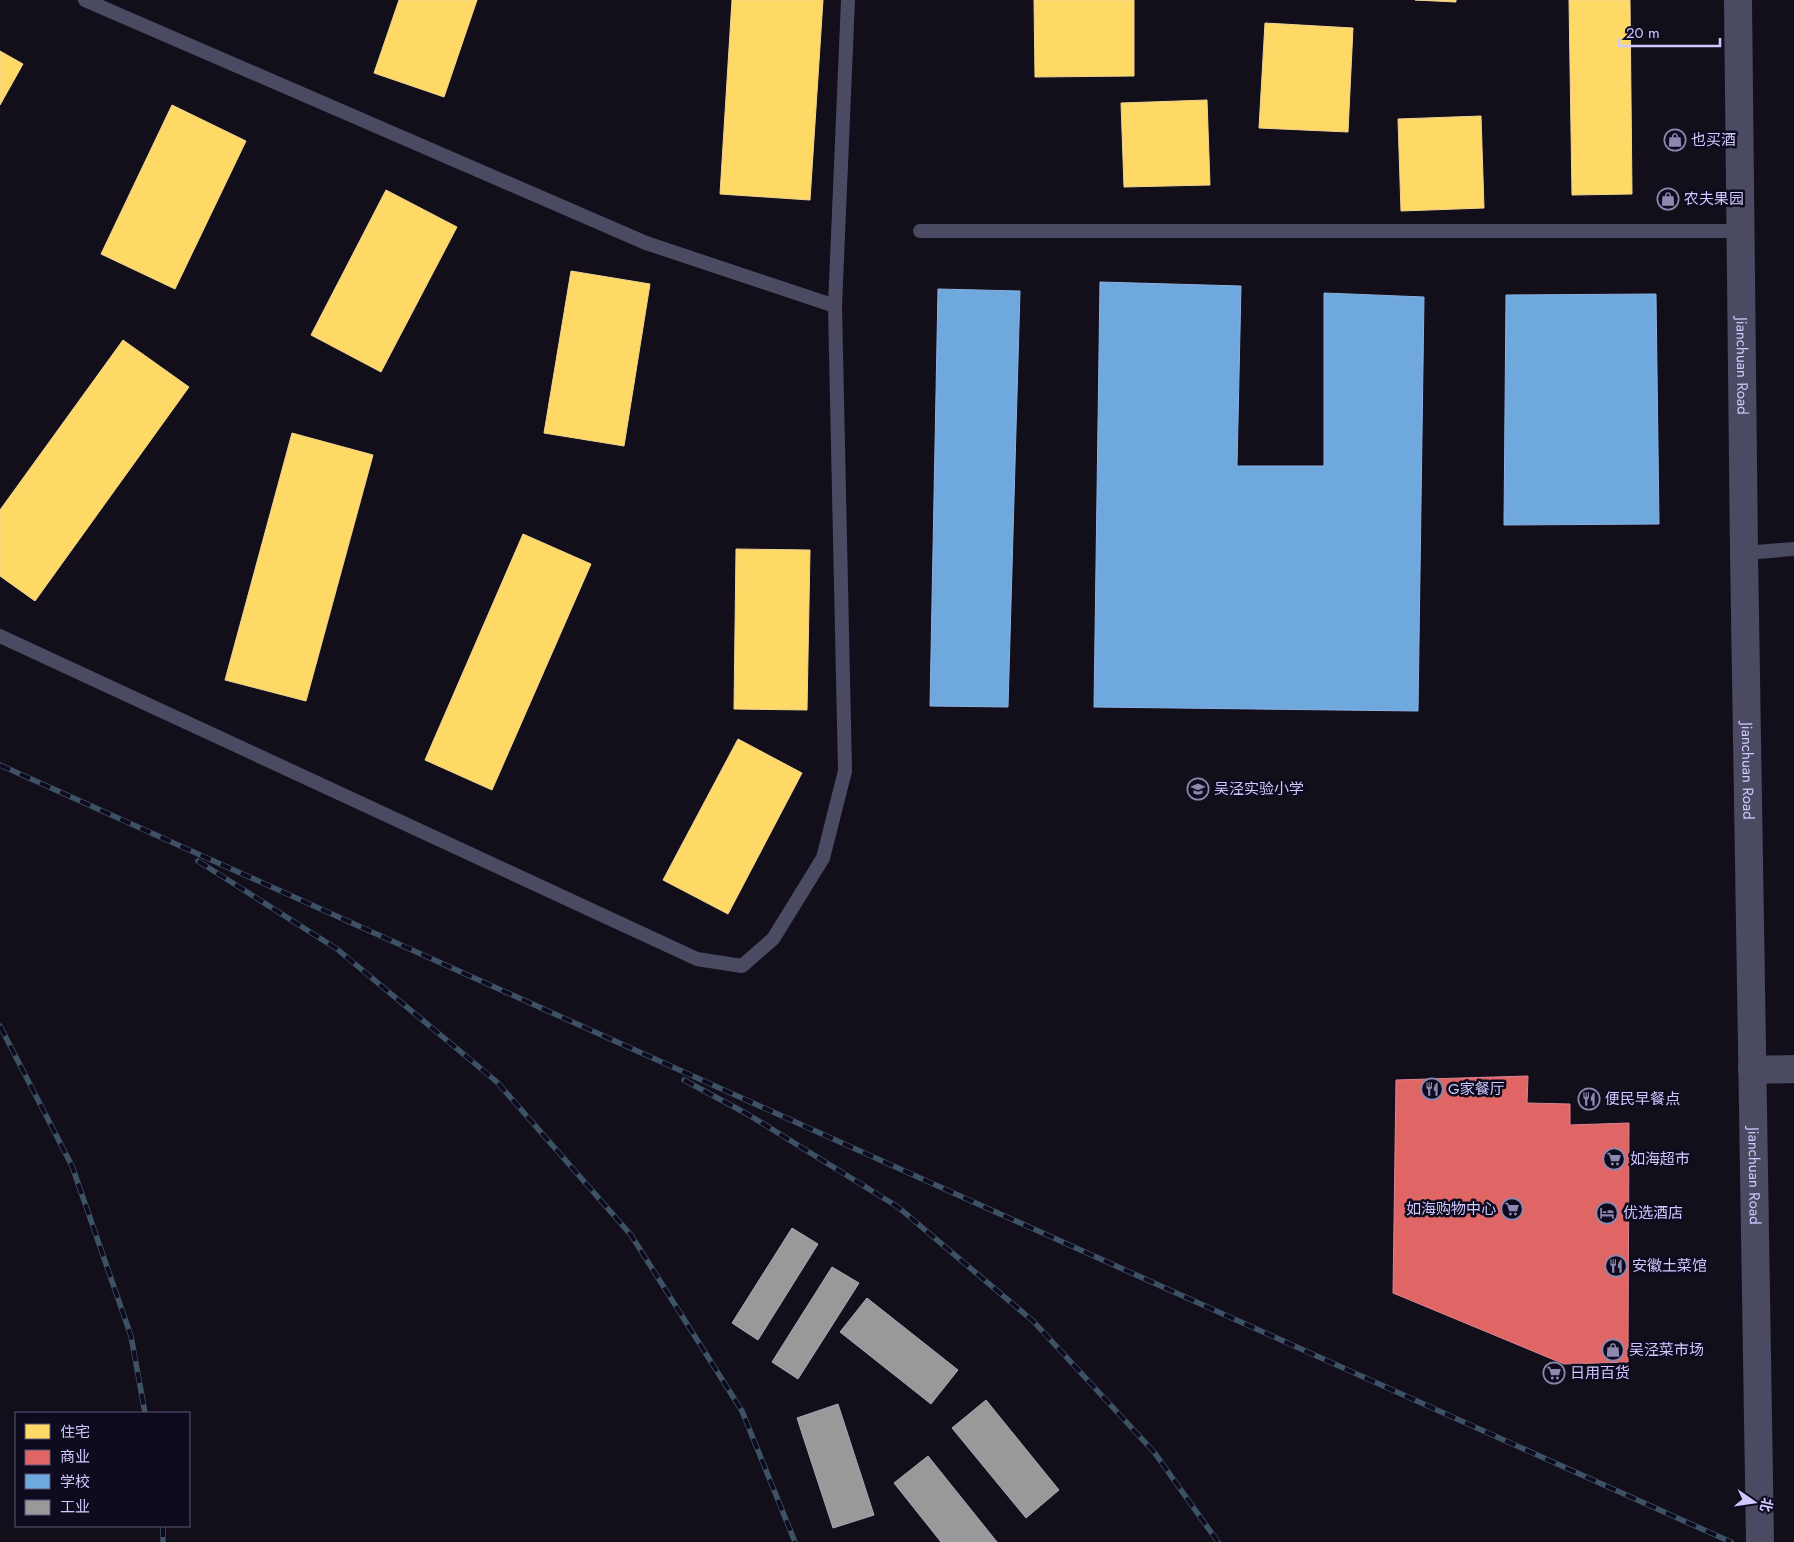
<svg xmlns="http://www.w3.org/2000/svg" width="1794" height="1542" font-family="Jost,'Noto Sans SC',sans-serif">
<style>
.homes{fill:#ffd966;stroke:#f1d494}
.shops{fill:#e06666;stroke:#db8494}
.schools{fill:#6fa8dc;stroke:#8cb2e6}
.industry{fill:#999;stroke:#a9a7b8}
.lines{fill:none;stroke-linecap:round;stroke-linejoin:round}
.service{stroke:#4b4a63;stroke-width:14}
.minor{stroke:#4b4a63;stroke-width:28}
.rail-casing{stroke:#3d5264;stroke-width:5.5}
.rail{stroke:#0e0b1f;stroke-width:4;stroke-dasharray:11;stroke-linecap:butt}
.labels{text-anchor:middle;stroke-width:5;stroke-linejoin:round;paint-order:stroke}
.poi-label{font-size:15px;fill:#cfc9ff;stroke:#0e0b1f;text-anchor:start}
.street-label{font-size:15px;fill:#cfc9ff;stroke:#0e0b1f}
</style>
<rect width="100%" height="100%" fill="#120f1a"/>
<path class="homes" d="M399,0h78l-33,97 -70,-24z
M732,0h91l-13,200 -90,-6z
M1034,0h100v76l-99,1z
M1415,0h41v2z
M1569,0h61l2,194 -60,1z
M1265,23l88,5 -5,104 -89,-4z
M0,51l23,13 -23,41z
M1207,100l3,85 -86,2 -3,-84z
M172,105l74,36 -71,148 -74,-35z
M1481,116l3,92 -83,3 -3,-92z
M386,190l71,37 -76,145 -70,-37z
M571,271l79,13 -26,162 -80,-13z
M123,340l66,47 -154,214 -35,-25v-66z
M292,433l81,22 -67,246 -81,-21z
M523,534l68,30 -99,226 -67,-30z
M736,549l74,1 -3,160 -73,-1z
M738,739l64,34 -74,141 -65,-34z"/>
<path class="shops" d="M1528,1076l-1,27 43,1v21l59,-2 -1,239 -64,2 -171,-71 3,-213z"/>
<path class="schools" d="M1100,282l141,4 -4,180h87v-173l100,4 -6,414 -324,-4z
M938,289l82,2 -12,416 -78,-1z
M1656,294l3,230 -155,1 2,-230z"/>
<path class="industry" d="M792,1228l26,16 -60,96 -26,-17z
M832,1267l27,16 -61,96 -26,-17z
M867,1298l91,72 -27,34 -91,-72z
M986,1400l73,90 -33,28 -74,-90z
M838,1404l36,111 -41,13 -36,-110z
M928,1456l69,86h-56l-47,-59z"/>
<g class="lines">
<path class="service" d="M85,0l561,243 189,63
M920,231h822
M1744,553l50,-4
M0,636l697,323 45,7 31,-27 50,-81 22,-87 -10,-465 13,-306"/>
<g class="minor">
<path id="s1" d="M1738,0l6,553 16,989"/>
<path d="M1752,1070l42,-1"/>
</g>
<g class="rail-casing">
<path id="rail" d="M0,765l1731,777
M198,861l139,88 160,133 134,153 111,176 53,131
M0,1026l72,140 59,170 14,77
M684,1080l65,35 149,92 135,114 121,131 64,90
M163,1526v16"/>
</g>
<use href="#rail" class="rail"/>
</g>
<defs>
<g id="shop-ring" transform="scale(1.125)"><circle r="9.5" fill="#0e0b1f" stroke="#8d88af" stroke-width="1.5"/><path d="M-5-2.5h2.3a2.7 3.5 0 0 1 5.4 0H5L5.5 6h-11ZM-1.5-2.5h3a1.5 2.3 0 0 0-3 0Z" fill="#8d88af"/></g>
<g id="school-ring" transform="scale(1.125)"><circle r="9.5" fill="#0e0b1f" stroke="#8d88af" stroke-width="1.5"/><path d="M0-5L7-2L0 1L-7-2ZM-4 1L0 2.5L4 1V4Q0 6-4 4Z" fill="#8d88af"/></g>
<g id="restaurant-ring" transform="scale(1.125)"><circle r="9.5" fill="#0e0b1f" stroke="#8d88af" stroke-width="1.5"/><path d="M-5-6h1v4h1v-4h1v4h1v-4h1v5L-1.5 .5V6h-2V.5L-5-1ZM5-6V6H3V1.5H1.5Q1.5-4 5-6Z" fill="#8d88af"/></g>
<g id="supermarket-ring" transform="scale(1.125)"><circle r="9.5" fill="#0e0b1f" stroke="#8d88af" stroke-width="1.5"/><path d="M-6-5.5h2.5l.6 2H6L4.5 2H-2.5L-4.4-4H-6ZM-1.5 3.2a1.3 1.3 0 1 0 .1 0ZM3 3.2a1.3 1.3 0 1 0 .1 0Z" fill="#8d88af"/></g>
<g id="hotel-ring" transform="scale(1.125)"><circle r="9.5" fill="#0e0b1f" stroke="#8d88af" stroke-width="1.5"/><path d="M-6-4.5h1.5V1H6V5H4.5V3h-9V5H-6ZM-4 0a1.8 1.8 0 1 1 3.6 0ZM.5 0V-2.5h3Q6-2.5 6 0Z" fill="#8d88af"/></g>
</defs>
<g fill-rule="evenodd">
<use href="#shop-ring" x="1675" y="140"/>
<use href="#shop-ring" x="1668" y="199"/>
<use href="#school-ring" x="1198" y="789"/>
<use href="#restaurant-ring" x="1432" y="1089"/>
<use href="#restaurant-ring" x="1589" y="1099"/>
<use href="#supermarket-ring" x="1614" y="1159"/>
<use href="#supermarket-ring" x="1512" y="1209"/>
<use href="#hotel-ring" x="1607" y="1213"/>
<use href="#restaurant-ring" x="1616" y="1266"/>
<use href="#shop-ring" x="1613" y="1350"/>
<use href="#supermarket-ring" x="1554" y="1373"/>
</g>
<g class="labels">
<g class="poi-label">
<text x="1691" y="145">也买酒</text>
<text x="1684" y="204">农夫果园</text>
<text x="1214" y="794">吴泾实验小学</text>
<text x="1448" y="1094">G家餐厅</text>
<text x="1605" y="1104">便民早餐点</text>
<text x="1630" y="1164">如海超市</text>
<text x="1496" y="1214" text-anchor="end">如海购物中心</text>
<text x="1623" y="1218">优选酒店</text>
<text x="1632" y="1271">安徽土菜馆</text>
<text x="1629" y="1355">吴泾菜市场</text>
<text x="1570" y="1378">日用百货</text>
</g>
<g class="street-label">
<text dy="5" stroke="none"><textPath href="#s1" startOffset="366">Jianchuan Road</textPath></text>
<text dy="5" stroke="none"><textPath href="#s1" startOffset="771">Jianchuan Road</textPath></text>
<text dy="5" stroke="none"><textPath href="#s1" startOffset="1176">Jianchuan Road</textPath></text>
</g>
</g>
<rect x="15" y="1412" width="175" height="115" fill="#0e0b1f" stroke="#5b5779"/>
<rect x="25" y="1424" width="25" height="15" fill="#ffd966" stroke="#5b5779"/>
<text x="60" y="1437" font-size="15" fill="#cfc9ff">住宅</text>
<rect x="25" y="1450" width="25" height="15" fill="#e06666" stroke="#5b5779"/>
<text x="60" y="1462" font-size="15" fill="#cfc9ff">商业</text>
<rect x="25" y="1474" width="25" height="15" fill="#6fa8dc" stroke="#5b5779"/>
<text x="60" y="1487" font-size="15" fill="#cfc9ff">学校</text>
<rect x="25" y="1500" width="25" height="15" fill="#999999" stroke="#5b5779"/>
<text x="60" y="1512" font-size="15" fill="#cfc9ff">工业</text>
<g transform="translate(1754 1502) rotate(103)" stroke="#0e0b1f" stroke-width="4" paint-order="stroke">
<path d="M0-4L9 19L0 12L-9 19Z" fill="#cfc9ff"/>
<text y="-8" font-size="14" font-weight="bold" text-anchor="middle" fill="#cfc9ff">北</text>
</g>
<path d="M1619 38v8h101v-8" fill="none" stroke="#cfc9ff" stroke-width="2.5"/>
<text x="1626" y="38" font-size="15" fill="#cfc9ff" stroke="#0e0b1f" stroke-width="4" paint-order="stroke">20 m</text>
</svg>
